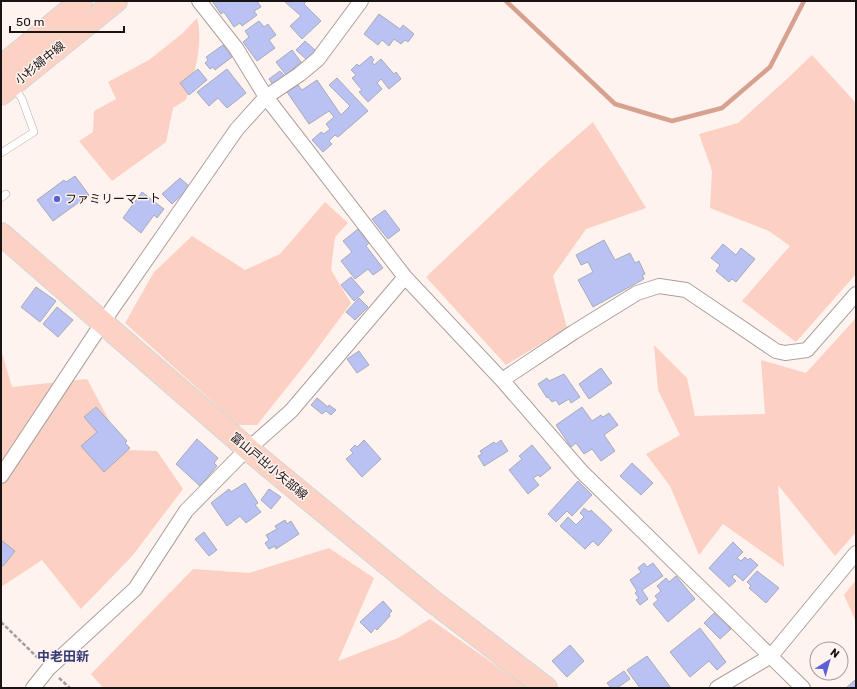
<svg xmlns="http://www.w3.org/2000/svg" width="857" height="689" font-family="Rubik,'Noto Sans JP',sans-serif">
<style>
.green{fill:#fcd0c2}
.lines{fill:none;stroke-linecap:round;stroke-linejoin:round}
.stream{stroke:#d7a190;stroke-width:4.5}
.building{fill:#b9c2f2;stroke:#a9abb6}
.lane-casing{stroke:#ada09c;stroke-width:8}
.street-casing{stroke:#ada09c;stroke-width:16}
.primary-casing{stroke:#d6d5d5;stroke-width:24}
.path{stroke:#a69d9b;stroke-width:2.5;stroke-dasharray:4 2;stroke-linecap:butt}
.lane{stroke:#fff;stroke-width:7}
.street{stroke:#fff;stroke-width:14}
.primary{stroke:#fcd2c5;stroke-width:22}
.poi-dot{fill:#5c60d8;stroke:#fff3f0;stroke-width:1.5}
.labels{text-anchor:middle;stroke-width:3;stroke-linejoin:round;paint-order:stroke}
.street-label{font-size:12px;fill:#191413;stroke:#fff3f0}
.poi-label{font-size:12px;fill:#191413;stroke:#fff3f0;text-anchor:start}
.neighbourhood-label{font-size:13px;font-weight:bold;fill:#353a75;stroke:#fff3f0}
</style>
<rect width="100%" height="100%" fill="#fff3f0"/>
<path class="green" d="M197,18c7,27 -3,56 -11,82l-13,8 -7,34 -54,39 -33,-40 14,-9 1,-21 22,-12 -8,-17 41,-22 34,-27z
M812,55l44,48v171l-60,68 -54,-41 48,-55 -21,-15 -59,-23 2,-37 -13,-37 39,-11 50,-45z
M593,122l53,86 -60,21 -33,47 14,52 -61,37 -80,-88 119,-113z
M325,202l23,21 -13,14 -4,33 20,33 -39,53 -55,69h-19l-113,-102 29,-51 38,-36 53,34 35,-16z
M856,318v214l-21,24 -57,-71 6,82 -61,-43 -24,31 -29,-69 -24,-32 34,-19 -22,-45 -4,-45 33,33 8,38 70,-2 -4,-54 45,13z
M1,350l11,37 75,-8 38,71 32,1 26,38 -50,66 -52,54 -39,-49 -41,27z
M329,548l45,30 -36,83 60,-23 32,-19 98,69h-425l-12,-14 102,-105 56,4z
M856,580v42l-12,-27z"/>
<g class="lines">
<path class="stream" d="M506,1l109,103 57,17 50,-13 48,-41 34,-66"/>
</g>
<path class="building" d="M212,1h45l4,6 -7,4 3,4 -15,11 -2,-3 -6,4 -10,-15 -3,2z
M284,1h22l-2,3 17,17 -19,18 -12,-13 11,-10z
M379,14l21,15 3,-4 11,9 -6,8 -3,-2 -4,4 -7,-5 -5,7 -7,-6 -4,5 -14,-11z
M259,21l5,6 4,-3 8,11 -7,5 6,8 -18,13 -14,-19 6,-5 -4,-6z
M305,41l11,10 -9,9 -11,-10z
M223,45l9,12 -17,13 -2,-3 -3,2 -5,-6 3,-3 -2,-3z
M292,50l9,12 -15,13 -10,-13z
M371,56l3,4 -2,2 2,3 7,-6 13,15 2,-2 5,7 -12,10 -8,-10 -4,4 5,6 -14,13 -9,-10 3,-2 -10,-12 4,-3 -5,-5 6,-6 2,2z
M198,69l9,11 -18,15 -9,-12z
M227,69l19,24 -19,15 -9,-10 -9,8 -12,-14z
M280,71l5,5 -12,9 -4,-6z
M337,78l31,33 -30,26 -3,-2 -6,6 3,3 -9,8 -11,-12 9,-8 3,2 6,-5 -4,-5 8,-7 -5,-6 -20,13 -22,-32 11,-7 4,5 15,-10 24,35 9,-9 -21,-21z
M75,176l14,19 -36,26 -16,-21 27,-20 2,2z
M180,178l10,9 -18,17 -10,-10z
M142,192l22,17 -7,9 -3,-3 -13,18 -18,-15z
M385,210l15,20 -12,9 -16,-20z
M358,229l11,14 -3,3 17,22 -10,7 -5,-6 -13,10 -14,-18 11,-9 -9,-11z
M604,240l11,20 15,-7 5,10 4,-2 6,13 -3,1 2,4 -51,28 -15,-27 15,-8 -5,-10 -7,3 -5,-10z
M723,244l13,11 5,-7 14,11 -19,23 -4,-3 -3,3 -13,-11 4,-6 -9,-7z
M351,277l13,15 -10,9 -13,-16z
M36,287l20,14 -16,21 -19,-15z
M359,298l9,9 -13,13 -9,-8z
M57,307l16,13 -15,17 -15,-13z
M359,351l10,14 -12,8 -10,-14z
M601,368l11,15 -23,16 -10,-15z
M564,374l16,23 -9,6 -2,-4 -10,6 -3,-5 -4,2 -4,-5 -1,1 -9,-14 9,-6 2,3z
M317,398l11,9 1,-2 7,5 -5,5 -5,-4 -4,3 -11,-9z
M96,407l31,34 -2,2 5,5 -26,24 -23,-26 16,-14 -13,-15z
M582,407l10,14 9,-6 2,2 6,-4 9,12 -14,10 11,16 -14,10 -9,-12 -8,5 -8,-11 -5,4 -15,-22z
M197,439l21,19 -4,5 3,3 -17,20 -24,-22z
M364,440l17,19 -19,18 -16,-18 7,-6 -3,-3 5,-5 2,2z
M501,440l7,11 -24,15 -6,-10 4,-2 -2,-3 14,-9 2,2z
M532,445l19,23 -11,9 -2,-2 -5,3 6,7 -11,9 -19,-24 13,-11 -3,-3z
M632,463l21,20 -12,12 -21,-19z
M578,481l14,14 -20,21 -5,-5 -11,11 -8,-8z
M245,483l13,20 -3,2 6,7 -15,11 -6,-7 -13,10 -16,-23 18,-14 2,3z
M269,489l12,8 -10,12 -10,-9z
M584,508l5,4 2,-2 21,20 -14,16 -5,-5 -8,8 -25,-23 8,-9 8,8 8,-8 -4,-4z
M285,520l2,4 4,-3 8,13 -23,15 -1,-3 -6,3 -4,-6 4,-3 -3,-5 11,-6 -2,-3z
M204,532l13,18 -8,6 -14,-17z
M1,540l14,11 -12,15 -2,-1z
M733,542l10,10 -6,6 4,3 4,-4 3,3 2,-2 8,7 -15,16 -8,-7 -3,3 4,4 -7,6 -20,-19z
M644,563l3,4 6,-4 10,13 -21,14 6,9 -8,6 -4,-5 3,-2 -4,-5 2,-2 -7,-11 11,-8 -3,-4z
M757,571l22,17 -13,15 -17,-15 2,-2 -4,-4z
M676,576l19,23 -27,23 -15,-18 5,-4 -3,-4 6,-5 -4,-5 9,-8 3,4z
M383,601l9,10 -3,3 1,2 -13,14 -2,-2 -4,5 -11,-11z
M714,613l17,16 -11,10 -16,-16z
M700,628l26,34 -9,8 -8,-9 -19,16 -20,-25z
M570,645l14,16 -17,16 -15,-16z
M647,656l24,32h-31l-13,-18z
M624,671l6,8 -13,9h-6l-4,-5z
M856,679v9h-10z"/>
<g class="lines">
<g class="lane-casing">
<path id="lane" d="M1,153l33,-21 -12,-33 -8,-12
M1,198l5,-4"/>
</g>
<g class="street-casing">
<path id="street" d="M199,1l37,47 30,49 139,180 97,103 80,92 221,216
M502,380l72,-48 63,-39 22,-7 27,4 90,61 9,2 22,-3 49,-56
M1,476l102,-154 134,-193 29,-32 34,-23 18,-15 43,-58
M33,688l16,-20 86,-79 51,-78 52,-53 53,-47 114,-134
M717,688l54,-32 85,-103"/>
</g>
<g class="primary-casing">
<path id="primary" d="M1,67l80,-66
M1,94l115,-93
M1,234l248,216 182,150 115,88"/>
</g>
<path class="path" d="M1,622l38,37
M59,678l11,10"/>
<use href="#lane" class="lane"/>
<use href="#street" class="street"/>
<use href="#primary" class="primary"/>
</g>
<circle class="poi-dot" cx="57" cy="199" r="4"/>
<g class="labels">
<g class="street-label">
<text transform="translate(40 63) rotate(-39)" y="4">小杉婦中線</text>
<text transform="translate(269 466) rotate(40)" y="4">富山戸出小矢部線</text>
</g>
<g class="poi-label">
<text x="65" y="203">ファミリーマート</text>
</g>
<g class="neighbourhood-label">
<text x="63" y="661">中老田新</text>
</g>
</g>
<rect width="857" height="689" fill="none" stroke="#191413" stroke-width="4"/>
<g transform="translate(829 661) rotate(37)"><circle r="19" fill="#fff3f0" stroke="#a39a98"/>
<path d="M0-3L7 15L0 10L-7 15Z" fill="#5c60d8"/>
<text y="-6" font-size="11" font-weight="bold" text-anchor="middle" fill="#191413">N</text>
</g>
<path d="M10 26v6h114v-6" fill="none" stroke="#191413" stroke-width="2"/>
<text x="16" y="26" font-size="12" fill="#191413" stroke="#fff3f0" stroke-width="3" paint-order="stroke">50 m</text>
</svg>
